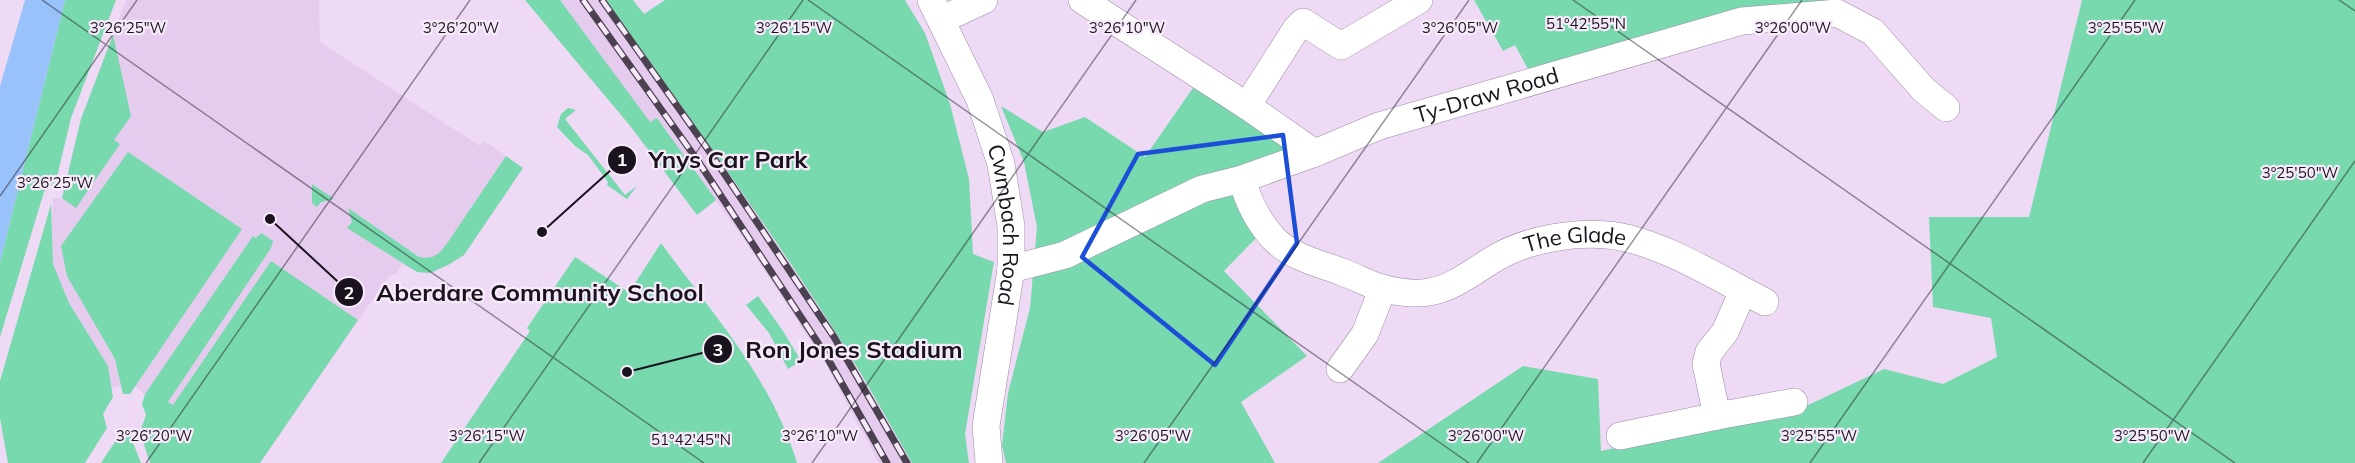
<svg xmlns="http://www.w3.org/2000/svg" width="2355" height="463" font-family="Mulish,sans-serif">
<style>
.built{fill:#e5ccee}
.green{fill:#78d9af}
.water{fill:#99c2fb}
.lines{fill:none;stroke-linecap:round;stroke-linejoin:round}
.minor-casing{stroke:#9d8aa3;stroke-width:28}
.minor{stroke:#fff;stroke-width:27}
.rail-casing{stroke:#4c4150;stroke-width:7}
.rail{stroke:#f7ebfb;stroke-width:4.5;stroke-dasharray:14;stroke-linecap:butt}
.marked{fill:none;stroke:#1d4ed8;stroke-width:4.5;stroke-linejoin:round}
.ticks{fill:none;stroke:#1a131d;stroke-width:1.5;stroke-opacity:0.45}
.labels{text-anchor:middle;stroke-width:4.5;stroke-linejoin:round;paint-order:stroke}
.street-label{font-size:22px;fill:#1a131d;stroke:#f7ebfb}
.ticks-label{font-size:15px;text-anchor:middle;fill:#1a131d;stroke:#f7ebfb;stroke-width:4.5;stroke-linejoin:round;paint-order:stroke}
.leader{fill:none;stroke:#1a131d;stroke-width:2}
.callout-dot{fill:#1a131d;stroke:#f7ebfb;stroke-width:2}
.mark-label{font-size:18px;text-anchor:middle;font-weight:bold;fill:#fff}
.callout-label{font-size:24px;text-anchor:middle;font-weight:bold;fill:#1a131d;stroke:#f7ebfb;stroke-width:4.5;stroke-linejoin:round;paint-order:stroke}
</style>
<rect width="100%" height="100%" fill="#efdaf6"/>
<path class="built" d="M126,0h193l1,42 160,104 4,-5 39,27 -59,87 -16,10 -18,8 -13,-1 -15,-8 -6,10 -7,2 -129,187 -110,-65 -19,-14 -19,4 -4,-22 -39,-63 -16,-39 -2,-30 2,-36h9l19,-79z
M560,0h46l113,158 91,135 37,58 65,112h-33l-53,-98 -79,-121 -90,-126 -7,5z"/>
<path class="green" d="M65,0h51l-45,118 -15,63 -12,11 -44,145v-75z
M525,0h35l90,122 7,-4 59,82 -19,15 -66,-88z
M606,0h27l11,14 21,-14h240l20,33 25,71 19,75 4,75 21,8 -29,172 4,29h-57c-22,-38 -43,-77 -66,-114 -75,-120 -159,-234 -240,-349z
M1474,0h368l-5,5 -307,68 -15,-28 -12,6z
M2082,0h273v463h-977l145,-97 75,13 3,72 201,-43 82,-39 59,15 54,-27 -6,-39 -58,-11 -4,-90h100z
M113,35l18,81 -17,24 6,4 -44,64 -14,-10 19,-79z
M1195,85l97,66 -67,21 32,65 -33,34 83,85 -66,46 34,61h-269l-4,-18 6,-52 22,-85 7,-81 -13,-65 -23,-56 42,26 42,-15 60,40z
M568,108l8,2 -11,9 60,76 12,-9 -10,13 -20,-14 1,-3 -20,-27 -13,-9 -18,-19 4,-13z
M128,152l114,77 -112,165h-7l-8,-35 -48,-83 -6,-30z
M506,156l17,12 -59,87 -16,10 -18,8 -13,-1 -70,-44 5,-6 -4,-14 71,49c16,3 20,-3 29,-15z
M312,184l22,15 -13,3 -4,5 -5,-4z
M51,204l2,60 16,39 39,63 5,31 -10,17 4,14 -22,35h-77l-8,-45v-37z
M261,233l12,8 -2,7 -103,154 5,3 98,-144 87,59 -98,143h-110l-10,-31 6,-17 -4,-11 3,-10 108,-158 3,2z
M661,243c51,70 111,136 136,220h-356l89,-132 -3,-3 48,-71 52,34 5,-3z
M758,296l25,35 18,30 -13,8 -19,-36 -23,-28z
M120,434l10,1 11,28h-40z"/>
<path class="water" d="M25,0h40l-65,262v-176z"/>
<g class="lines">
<g class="minor-casing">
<g id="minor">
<path id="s1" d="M931,0l49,100 21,64 10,62v43l-25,157 3,37"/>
<path d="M1082,0l165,106 68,47"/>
<path d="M941,20l43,-20"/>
<path d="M1247,106l49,-77 7,-7 38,24 78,-46"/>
<path id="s2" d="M1242,179c6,23 15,41 31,59 18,19 45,25 69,34 14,5 28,13 42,17 14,3 31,6 45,3 27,-4 49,-25 72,-37 30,-16 73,-23 106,-20 50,4 113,44 158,67"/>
<path id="s3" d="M1011,269l54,-14 137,-66 40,-10 73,-26 64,-27 363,-105 95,-8 36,19 51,58 22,18"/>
<path d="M1743,291l-18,41 -16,20 -3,12 11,52 77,-14"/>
<path d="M1340,369l25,-35 18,-46"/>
<path d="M1620,436l97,-20"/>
</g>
</g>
<use href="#minor" class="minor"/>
<g class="rail-casing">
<path id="rail" d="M583,0l115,161 126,191 63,111
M602,0l107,151 125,186 73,126"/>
</g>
<use href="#rail" class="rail"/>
</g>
<path class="marked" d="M1283,135l14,108 -82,122 -133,-108 56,-103z"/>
<path class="ticks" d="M42,0l662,463M808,0l661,463M1573,0l662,463M2339,0l16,11M0,196l137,-196M146,463l324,-463M479,463l324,-463M812,463l324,-463M1144,463l325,-463M1477,463l325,-463M1810,463l325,-463M2143,463l212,-302"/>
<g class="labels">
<g class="street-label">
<text dy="8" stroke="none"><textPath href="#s3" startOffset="508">Ty-Draw Road</textPath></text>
<text dy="8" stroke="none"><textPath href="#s1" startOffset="240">Cwmbach Road</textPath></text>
<text dy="8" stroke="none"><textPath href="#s2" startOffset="394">The Glade</textPath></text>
</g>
</g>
<g class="ticks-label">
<text x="1586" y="29">51°42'55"N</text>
<text x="128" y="33">3°26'25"W</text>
<text x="461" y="33">3°26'20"W</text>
<text x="794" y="33">3°26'15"W</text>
<text x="1127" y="33">3°26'10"W</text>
<text x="1460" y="33">3°26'05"W</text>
<text x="1793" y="33">3°26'00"W</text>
<text x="2126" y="33">3°25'55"W</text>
<text x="2300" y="178">3°25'50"W</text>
<text x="55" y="188">3°26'25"W</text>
<text x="154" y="441">3°26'20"W</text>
<text x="487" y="441">3°26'15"W</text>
<text x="820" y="441">3°26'10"W</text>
<text x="1153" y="441">3°26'05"W</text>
<text x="1486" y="441">3°26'00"W</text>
<text x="1819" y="441">3°25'55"W</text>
<text x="2152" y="441">3°25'50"W</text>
<text x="691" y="445">51°42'45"N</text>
</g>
<path class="leader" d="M542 232L622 160M270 219L349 292M627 372L718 349"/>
<g class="callout-dot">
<circle cx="542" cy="232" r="6"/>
<circle cx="270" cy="219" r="6"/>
<circle cx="627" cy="372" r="6"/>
<circle cx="622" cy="160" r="15"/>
<circle cx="349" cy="292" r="15"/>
<circle cx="718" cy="349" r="15"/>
</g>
<g class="mark-label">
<text x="622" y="166">1</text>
<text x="349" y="299">2</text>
<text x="718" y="356">3</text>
</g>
<g class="callout-label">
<text x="728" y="168">Ynys Car Park</text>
<text x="540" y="301">Aberdare Community School</text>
<text x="854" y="358">Ron Jones Stadium</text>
</g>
</svg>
